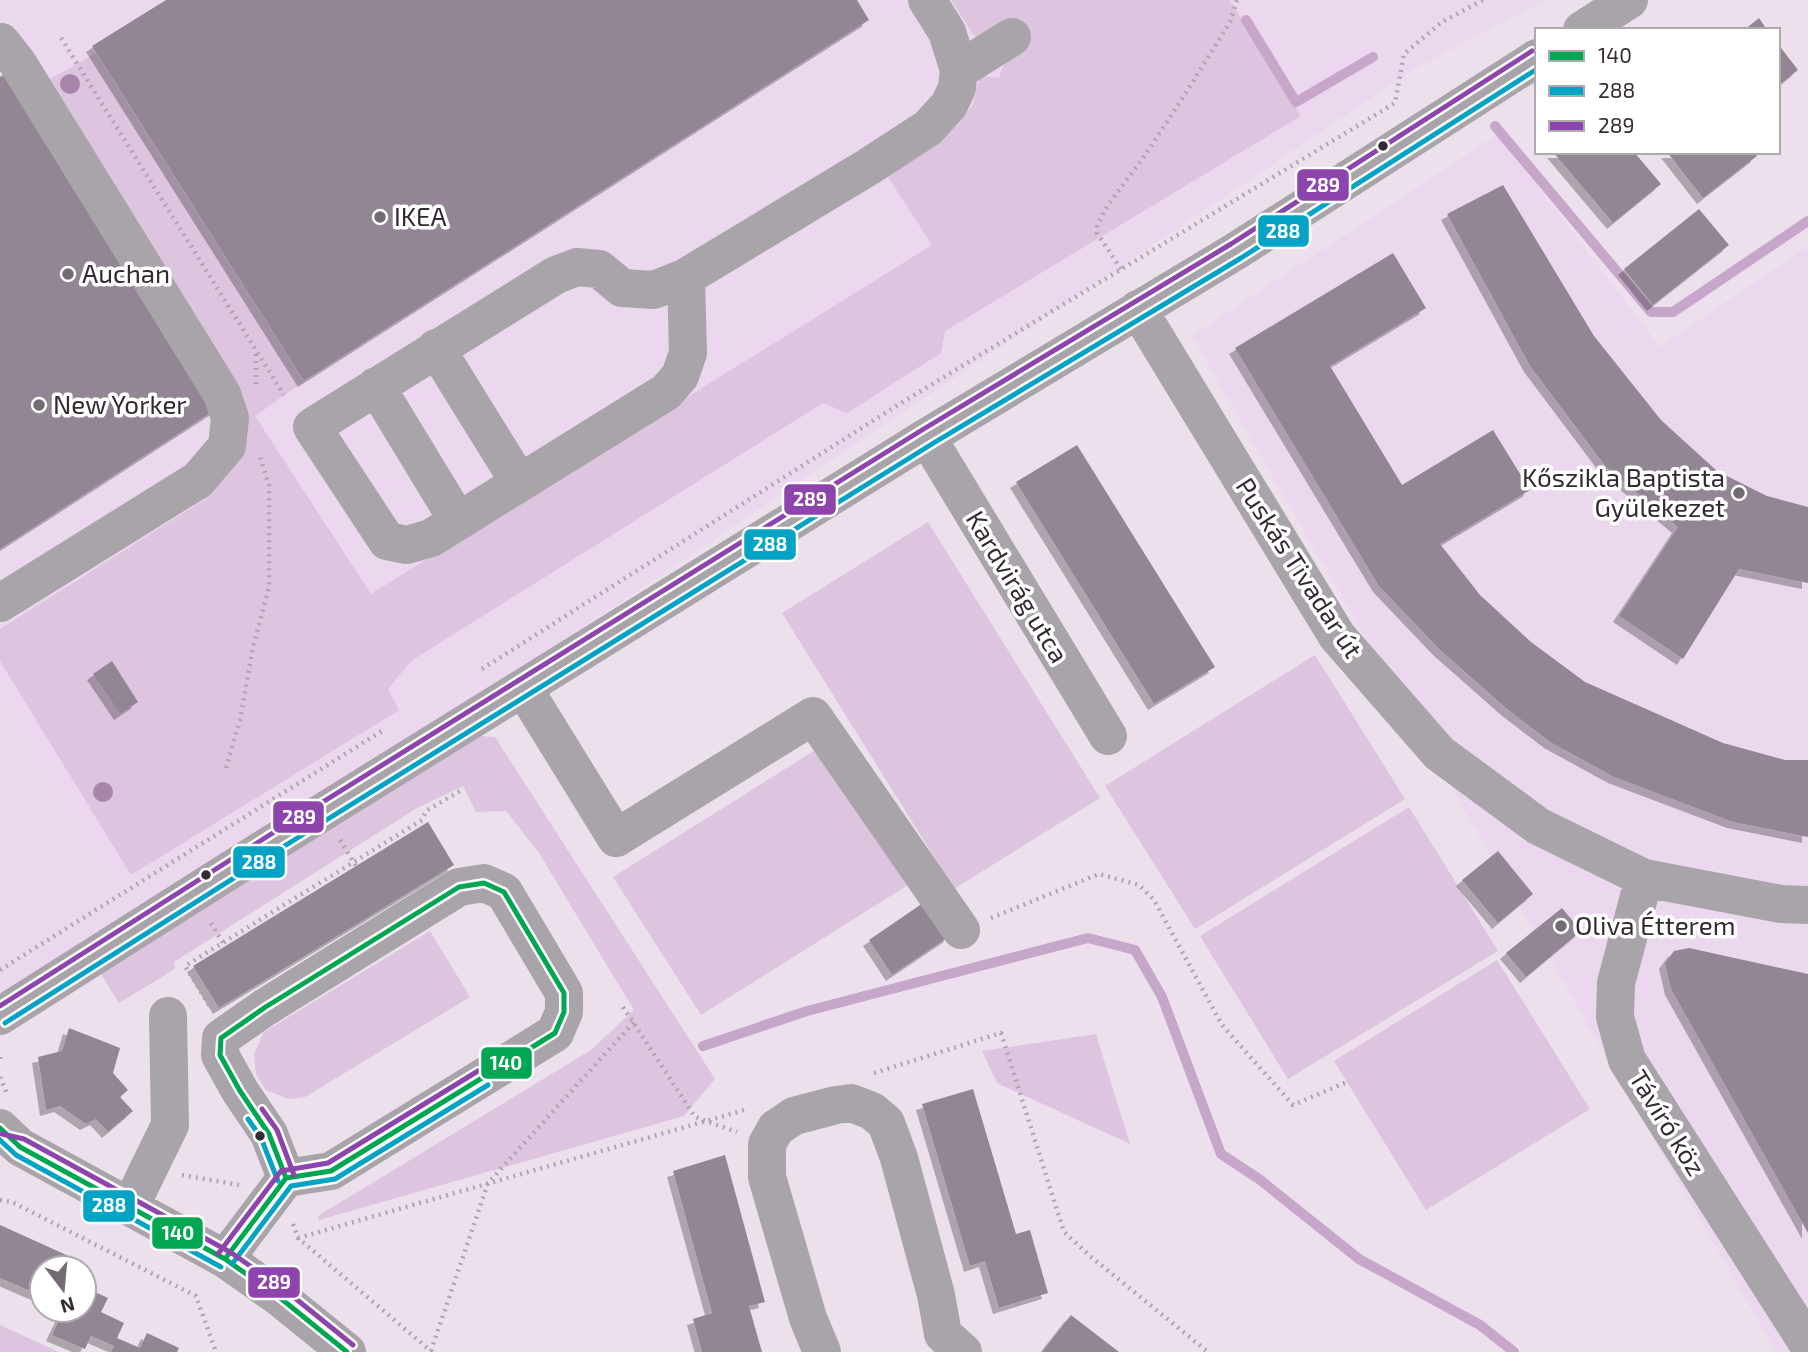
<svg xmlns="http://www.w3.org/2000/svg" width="1808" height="1352" font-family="'Exo 2',sans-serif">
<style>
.built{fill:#ebd7ee}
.green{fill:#ddc4df}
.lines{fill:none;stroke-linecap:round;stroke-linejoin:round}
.stream{stroke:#c6a6c9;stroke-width:10}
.building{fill:#938694;filter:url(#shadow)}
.path{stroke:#ada7ad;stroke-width:4.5;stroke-dasharray:2 5;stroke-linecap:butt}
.minor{stroke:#a9a4a9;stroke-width:38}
.bus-1-casing{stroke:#fff;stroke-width:10}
.bus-2-casing{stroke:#fff;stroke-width:10}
.bus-3-casing{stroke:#fff;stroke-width:10}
.bus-1{stroke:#00a651;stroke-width:5}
.bus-2{stroke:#03a3c6;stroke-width:5}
.bus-3{stroke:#8e44ad;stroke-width:5}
.tree{fill:#a886ac}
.bus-dot{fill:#332a33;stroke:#fff;stroke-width:2.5}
.poi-dot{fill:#746a74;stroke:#fff;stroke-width:2.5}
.labels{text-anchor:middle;stroke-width:7;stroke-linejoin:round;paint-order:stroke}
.poi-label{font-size:26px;fill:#332a33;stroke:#fff;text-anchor:start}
.street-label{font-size:26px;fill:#332a33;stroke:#fff}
.line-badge{stroke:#fff;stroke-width:2.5}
.badge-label{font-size:19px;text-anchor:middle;font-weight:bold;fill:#fff}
</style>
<defs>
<filter id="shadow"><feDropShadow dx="-6" dy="6" stdDeviation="0" flood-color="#0004"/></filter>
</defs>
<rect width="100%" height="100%" fill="#ece0ed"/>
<path class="built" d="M0,0h1547l-128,66 -946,635 -473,295z
M1498,134l162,213 148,-101v1106h-32l-584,-1016z"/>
<path class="green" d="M951,0h279l71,116 -356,215 -4,22 -94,60 -24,-10 -412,258 -23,28 11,21 -268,165 -131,-214v-32l204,-129 32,-38 -193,-379 53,-30 208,328 -49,35 116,178 561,-349 -44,-68 70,-52 15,-21 7,-28 19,2 5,-14 -27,-24z
M928,522l172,276 -146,91 -172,-276z
M1315,655l90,144 -210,130 -90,-143z
M477,736l18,1 220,342 -31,37 -365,104 -1,-4 273,-166 43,-40 -95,-157 -33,-42 -30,1 -13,-26 -46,22 -243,154 1,7 -56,34 -20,-32z
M820,747l88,138 -207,130 -88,-138z
M1409,807l89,144 -210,128 -88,-143z
M430,931l40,66 -165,100 -17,2 -22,-9 -10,-16 -2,-20 10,-22z
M1497,960l93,149 -164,101 -92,-149z
M1096,1034l34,110 -133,-61 -15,-32z
M0,1325l59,27h1h-60z"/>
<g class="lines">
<path class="stream" d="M1246,20l50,82 77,-45
M1495,126l156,186h22l135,-91
M703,1046l104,-35 281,-73 47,12 27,47 59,157 38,25 100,80 121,66 34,27"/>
</g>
<path class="building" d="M166,0h691l12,20 -565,361 -212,-335z
M1759,18l8,12h-23z
M1778,44l20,26 -20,16z
M10,71l208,337 -218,141v-472z
M1553,152h81l27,32 -48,39z
M1667,152h87l3,4 -54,42z
M1503,185l91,151 67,84 56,51 50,25 41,11v76l-69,-14 -56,90 -64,-43 59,-89 -72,-60 -76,-101 -83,-152z
M1699,209l30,36 -76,60 -29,-36z
M1393,253l33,55 -96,58 72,119 91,-55 37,60 -90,54 40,51 51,47 54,40 138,61 62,17h23v77l-75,-15 -119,-45 -64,-35 -43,-33 -68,-60 -60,-63 -144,-238z
M1077,445l138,222 -61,37 -138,-222z
M112,661l26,41 -18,12 -27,-40z
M428,822l26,43 -235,143 -26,-42z
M1498,851l35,43 -35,29 -36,-43z
M926,901l24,35 -58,39 -23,-35z
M1562,908l19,23 -55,46 -20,-24z
M1689,948l119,26v259l-137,-244 -6,-26 9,-12z
M69,1028l51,20 -7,25 15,17 -8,7 13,14 -25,21 -12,-13 -10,5 -26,-18 -14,4 -8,-53 24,-6z
M973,1089l43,145 14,-4 18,63 -49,15 -14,-47 -15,5 -48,-162z
M725,1155l40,147 -16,4 13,46h-60l-9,-33 19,-6 -39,-142z
M0,1225l84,38 -2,5h-40v14l-5,12 -37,-16z
M84,1287l24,11 -7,14 23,11 -7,15 23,10 7,-15 32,15 -2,4h-66l3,-6 -23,-10 -6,13 -33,-14 12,-25h20z
M1071,1315l48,37h-77z"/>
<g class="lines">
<path class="path" d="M61,38l223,357
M1121,269l-24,-36v-8l11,-20 35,-47 39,-59 48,-77 7,-22
M256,384v-34
M482,669l419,-266 494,-300 9,-49 38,-32 41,-22
M226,768l14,-48 13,-73 16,-60v-102l-9,-28
M340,840l16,26
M991,918l108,-44 40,11 15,15 68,125 71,80 54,-23
M211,923l14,23
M0,970l385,-241
M209,1005l-24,-39 237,-146 4,-9 34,-20
M623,1007l72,110 42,15
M0,1057v6
M874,1073l127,-40 63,199 26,24 118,96
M0,1077l8,19
M182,1175l57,10
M0,1200l12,2 184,94 20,56
M293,1224l5,14 134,114
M298,1238l450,-129
M431,1351l57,-168 146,-161"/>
<path class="minor" d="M1582,30l47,-30
M959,70l53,-33
M686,277l2,76 -8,23 -14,16 -235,146 -24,7 -20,-4 -75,-114 244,-152 21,-8 22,2 23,19 32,2 32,-13 182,-110 60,-39 21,-23 8,-17 2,-18 -12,-38 -20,-32
M1138,309l199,327 102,117 99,73 106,52 137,26 27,1
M436,348l83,134
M376,386l82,135
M927,437l181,299
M0,603l198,-123 29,-34 3,-28 -8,-24 -205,-332 -16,-20
M524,689l92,149 197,-122 148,214
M1644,878l-28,105 -1,34 12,43 181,284
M0,1016l273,-173 654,-406 309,-186 301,-193
M0,1128l20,19 205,112 54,38 68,55
M130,1207l40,-82 -2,-109
M225,1259l61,-81 45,-7 224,-138 9,-21v-19l-60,-101 -20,-9 -25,4 -195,121 -43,30 -1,17 20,36 29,43 17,44
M822,1352l-14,-34 -41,-141v-33l9,-16 18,-12 42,-11 15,-2 21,8 14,12 13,35 37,137 7,39 20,18"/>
<g class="bus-1-casing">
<path id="bus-1" d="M484,883l20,9 60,101v19l-9,21 -224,138 -45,7 -17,-44 -29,-43 -20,-36 1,-17 43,-30 195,-121z
M0,1128l20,19 205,112 54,38 68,55
M225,1259l61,-81"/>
</g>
<g class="bus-2-casing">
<path id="bus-2" d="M5,1023l273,-173 654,-406 309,-186 296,-189
M248,1119l13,19 17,43
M0,1140l16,15 205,112
M232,1264l59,-78 44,-7 153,-94"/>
</g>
<g class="bus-3-casing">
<path id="bus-3" d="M0,1006l268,-170 654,-406 309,-186 301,-193
M262,1109l15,21 17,45
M2,1134l22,5 206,113 55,38 68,55
M218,1254l63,-83 47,-8 150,-92"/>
</g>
<use href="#bus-1" class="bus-1"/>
<use href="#bus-2" class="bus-2"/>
<use href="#bus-3" class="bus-3"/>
</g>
<g class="tree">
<circle cx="70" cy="84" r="10"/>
<circle cx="103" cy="792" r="10"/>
</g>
<g class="bus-dot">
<circle cx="1383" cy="146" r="6"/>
<circle cx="206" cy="875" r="6"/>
<circle cx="260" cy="1136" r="6"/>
</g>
<g class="poi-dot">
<circle cx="380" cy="217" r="7"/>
<circle cx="68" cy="274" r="7"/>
<circle cx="39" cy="405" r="7"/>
<circle cx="1739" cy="493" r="7"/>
<circle cx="1561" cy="926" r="7"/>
</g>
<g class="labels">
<g class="poi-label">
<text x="394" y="226">IKEA</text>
<text x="82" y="283">Auchan</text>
<text x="53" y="414">New Yorker</text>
<text x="1725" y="487" text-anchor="end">Kőszikla Baptista<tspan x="1725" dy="30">Gyülekezet</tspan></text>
<text x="1575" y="935">Oliva Étterem</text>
</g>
<g class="street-label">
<text transform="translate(1299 568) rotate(57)" y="9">Puskás Tivadar út</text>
<text transform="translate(1017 587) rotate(59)" y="9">Kardvirág utca</text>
<text transform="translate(1667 1123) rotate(58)" y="9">Távíró köz</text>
</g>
</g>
<g class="line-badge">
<rect x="1296" y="168" width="54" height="34" rx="7" fill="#8e44ad"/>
<rect x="1257" y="214" width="53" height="34" rx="7" fill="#03a3c6"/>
<rect x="783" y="483" width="54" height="33" rx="7" fill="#8e44ad"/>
<rect x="743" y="528" width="54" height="33" rx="7" fill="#03a3c6"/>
<rect x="272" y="800" width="53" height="34" rx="7" fill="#8e44ad"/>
<rect x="232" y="845" width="54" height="34" rx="7" fill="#03a3c6"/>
<rect x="480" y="1046" width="53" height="34" rx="7" fill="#00a651"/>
<rect x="82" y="1189" width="54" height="34" rx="7" fill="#03a3c6"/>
<rect x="151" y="1216" width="53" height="34" rx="7" fill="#00a651"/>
<rect x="247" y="1266" width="54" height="33" rx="7" fill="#8e44ad"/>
</g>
<g class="badge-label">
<text x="1323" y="192">289</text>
<text x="1283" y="238">288</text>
<text x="810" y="506">289</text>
<text x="770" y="551">288</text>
<text x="299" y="824">289</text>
<text x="259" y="869">288</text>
<text x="506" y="1070">140</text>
<text x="109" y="1212">288</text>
<text x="178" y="1240">140</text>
<text x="274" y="1289">289</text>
</g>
<rect x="1535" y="28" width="245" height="126" fill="#ffffff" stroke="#adaaad" stroke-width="2"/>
<rect x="1549" y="51" width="35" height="10" fill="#00a651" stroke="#adaaad" stroke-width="2"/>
<text x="1598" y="63" font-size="21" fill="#332a33">140</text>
<rect x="1549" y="86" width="35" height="10" fill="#03a3c6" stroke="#adaaad" stroke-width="2"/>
<text x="1598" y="98" font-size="21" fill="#332a33">288</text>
<rect x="1549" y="121" width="35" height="10" fill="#8e44ad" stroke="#adaaad" stroke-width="2"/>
<text x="1598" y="133" font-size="21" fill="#332a33">289</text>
<g transform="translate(63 1289) rotate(164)"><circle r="33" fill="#ffffff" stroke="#adaaad" stroke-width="2"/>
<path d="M0-5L12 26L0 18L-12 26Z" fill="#746a74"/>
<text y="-10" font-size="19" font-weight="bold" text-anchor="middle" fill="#332a33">N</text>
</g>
</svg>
